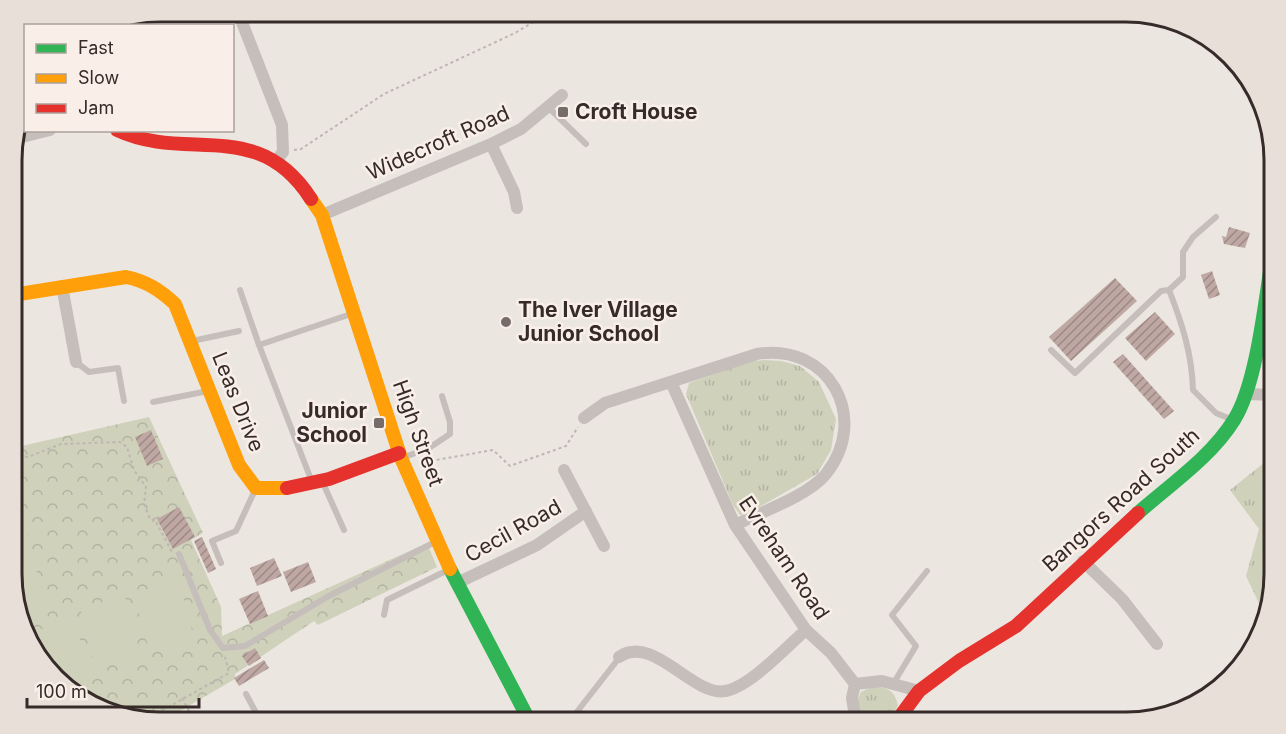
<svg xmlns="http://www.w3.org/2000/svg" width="1286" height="734" font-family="Inter,sans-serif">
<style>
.grass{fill:url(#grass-tufts)}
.park{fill:url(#park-crowns)}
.pitch{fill:#cfd1bb}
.building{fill:url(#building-hatch)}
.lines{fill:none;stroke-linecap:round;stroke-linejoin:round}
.path{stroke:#beb6b2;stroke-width:2;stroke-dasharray:3 3;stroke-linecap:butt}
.lane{stroke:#c5beba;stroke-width:6}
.street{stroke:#c5beba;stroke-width:12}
.fast{stroke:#30b455;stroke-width:14}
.slow{stroke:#ff9f0a;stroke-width:14}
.jam{stroke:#e5322d;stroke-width:14}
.poi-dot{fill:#766c69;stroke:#f9efe8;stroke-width:2}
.labels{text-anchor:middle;stroke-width:5;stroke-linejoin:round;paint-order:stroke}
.poi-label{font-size:21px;font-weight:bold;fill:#362b28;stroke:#f9efe8;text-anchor:start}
.street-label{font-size:21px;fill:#362b28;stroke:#f9efe8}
.rim{fill:none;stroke:#362b28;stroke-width:3}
</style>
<defs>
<pattern id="grass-tufts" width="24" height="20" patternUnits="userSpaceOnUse" patternTransform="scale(1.5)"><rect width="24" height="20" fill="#cfd1bb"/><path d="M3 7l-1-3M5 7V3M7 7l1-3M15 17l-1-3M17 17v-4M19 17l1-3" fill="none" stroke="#b2b4a1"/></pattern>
<pattern id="park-crowns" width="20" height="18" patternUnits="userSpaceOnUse" patternTransform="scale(1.5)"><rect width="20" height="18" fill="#cfd1bb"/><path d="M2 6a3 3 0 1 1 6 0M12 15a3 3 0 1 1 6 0" fill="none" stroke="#b2b4a1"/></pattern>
<pattern id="building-hatch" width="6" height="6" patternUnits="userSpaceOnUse" patternTransform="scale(1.5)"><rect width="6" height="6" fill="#bfa8a3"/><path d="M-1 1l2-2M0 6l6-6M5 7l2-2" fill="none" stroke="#9c8985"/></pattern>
</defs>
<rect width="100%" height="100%" fill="#ece6e1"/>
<path class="grass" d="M764,360l17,1 19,5 19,16 17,37 -5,31 -14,24 -70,40 -7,1 -7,-10 -47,-111 3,-11 58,-21z
M1274,455v128l-10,31 -18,-38 13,-47 -29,-39z
M873,686c16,2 21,4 25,19l-9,17h-31l-3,-15 6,-15z"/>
<path class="park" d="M149,417l54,116 -12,7 30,67 1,29 205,-93 10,24 -119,58 -4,-4 -79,53v5l-74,43 -75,-20 -49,-46 -24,-63v-145z"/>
<path class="pitch" d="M17,494l31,121 -24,7 -11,-29v-98z
M179,581l16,60 -45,12 -17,-60z
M125,596l16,60 -45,12 -16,-60z
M74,620l24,85 -12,-3 -49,-46 -9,-23z"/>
<path class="building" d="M1229,227l21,6 -5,15 -21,-4 -2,-8 4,1z
M1212,271l8,24 -11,4 -8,-24z
M1115,278l22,23 -66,60 -22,-24z
M1155,312l20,22 -29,27 -21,-23z
M1123,354l51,57 -10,8 -51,-57z
M151,430l12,29 -16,7 -12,-29z
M179,507l16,30 -22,12 -16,-30z
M202,537l14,32 -8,4 -14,-32z
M274,558l8,18 -25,10 -7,-18z
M308,562l8,20 -25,10 -8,-20z
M258,591l10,25 -18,8 -11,-25z
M255,648l6,10 -12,8 -7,-10z
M264,660l5,8 -30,18 -5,-8z"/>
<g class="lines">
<path class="path" d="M294,150l7,-1 83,-55 131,-61 35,-21
M13,456l15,1 33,-13 59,-2 7,5 7,23 12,17 -2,17 6,15 5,1 17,32
M419,463l74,-13 17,16 56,-20 12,-19
M182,698l13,24
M147,719l82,-46 -4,-16"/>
<path class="lane" d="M548,107l38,37
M1216,217l-23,20 -10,15v25l-14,13c13,33 23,64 24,100l23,23 17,7
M240,290l19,55
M192,341l47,-10
M1051,350l24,23 86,-82 8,-1
M76,362l13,10 29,-4 6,33
M153,402l55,-11
M13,407l4,25
M402,458l27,-10 21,-14v-12l-8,-26
M312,482l-53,-137 95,-32
M323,483l21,47
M179,554l31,76 13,18 22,-2 82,-49 110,-56
M221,563l-9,-22 24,-10 20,-43
M384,615l3,-15 63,-31
M893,684l23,-38 -24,-31 35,-44
M246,694l15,28
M569,722l50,-64"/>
<path class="street" d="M238,12l44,113 1,27 -7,9
M14,139l36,-9
M491,144l23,48 3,16
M322,215l169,-71 30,-15 41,-34
M62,286l14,76
M671,382l64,143 71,105 25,23 24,31 27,-3 37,10
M1247,394l27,1
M584,418l21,-15 152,-49c71,-12 114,63 69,120 -18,22 -65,38 -91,51
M564,470l40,76
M1083,561l39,38 35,45
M457,583l80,-38 49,-34
M619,657c34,-24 74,40 106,34 25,-4 61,-44 81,-61
M855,684l-3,14 4,24"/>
<path class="fast" d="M1138,513c33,-29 73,-56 96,-93 24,-38 32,-128 40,-175
M450,569l80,153"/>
<path class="slow" d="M311,199l11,16 79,243 49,111
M13,295l113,-18c20,4 34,13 49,27l64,161 17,23h31"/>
<path class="jam" d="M117,130c70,33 141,-14 194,69
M287,488l42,-9 70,-26
M896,722l23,-31 40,-30 57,-35 122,-113"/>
</g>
<g class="poi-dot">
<rect x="557" y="106" width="12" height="12" rx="3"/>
<circle cx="506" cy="322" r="6"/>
<rect x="373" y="417" width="12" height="12" rx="3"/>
</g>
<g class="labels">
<g class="poi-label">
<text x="575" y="119">Croft House</text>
<text x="518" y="317">The Iver Village<tspan x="518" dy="24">Junior School</tspan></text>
<text x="367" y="418" text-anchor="end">Junior<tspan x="367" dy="24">School</tspan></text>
</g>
<g class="street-label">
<text transform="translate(438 143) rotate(-24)" y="7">Widecroft Road</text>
<text transform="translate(238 402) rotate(68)" y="7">Leas Drive</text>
<text transform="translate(418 433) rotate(70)" y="7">High Street</text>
<text transform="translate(1121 500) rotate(-42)" y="7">Bangors Road South</text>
<text transform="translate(513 531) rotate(-29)" y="7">Cecil Road</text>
<text transform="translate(784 558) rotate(56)" y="7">Evreham Road</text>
</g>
</g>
<path d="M0 0H1286V734H0ZM160 22H1126A138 138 0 0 1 1264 160V574A138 138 0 0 1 1126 712H160A138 138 0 0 1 22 574V160A138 138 0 0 1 160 22Z" fill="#e9dfd9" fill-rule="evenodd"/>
<path class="rim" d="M160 22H1126A138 138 0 0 1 1264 160V574A138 138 0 0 1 1126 712H160A138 138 0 0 1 22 574V160A138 138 0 0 1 160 22Z"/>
<rect x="24" y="24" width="210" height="108" fill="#f9efe8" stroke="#aba19b" stroke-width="1.5"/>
<rect x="36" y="44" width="30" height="9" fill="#30b455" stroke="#aba19b" stroke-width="1.5"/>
<text x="78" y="54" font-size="18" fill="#362b28">Fast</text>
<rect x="36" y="74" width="30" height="9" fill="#ff9f0a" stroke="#aba19b" stroke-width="1.5"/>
<text x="78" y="84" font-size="18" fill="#362b28">Slow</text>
<rect x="36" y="104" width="30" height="9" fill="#e5322d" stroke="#aba19b" stroke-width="1.5"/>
<text x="78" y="114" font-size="18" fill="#362b28">Jam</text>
<path d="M27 698v9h172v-9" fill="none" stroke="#362b28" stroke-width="3"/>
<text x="36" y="698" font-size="18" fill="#362b28" stroke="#f9efe8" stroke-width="4.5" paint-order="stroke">100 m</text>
</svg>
